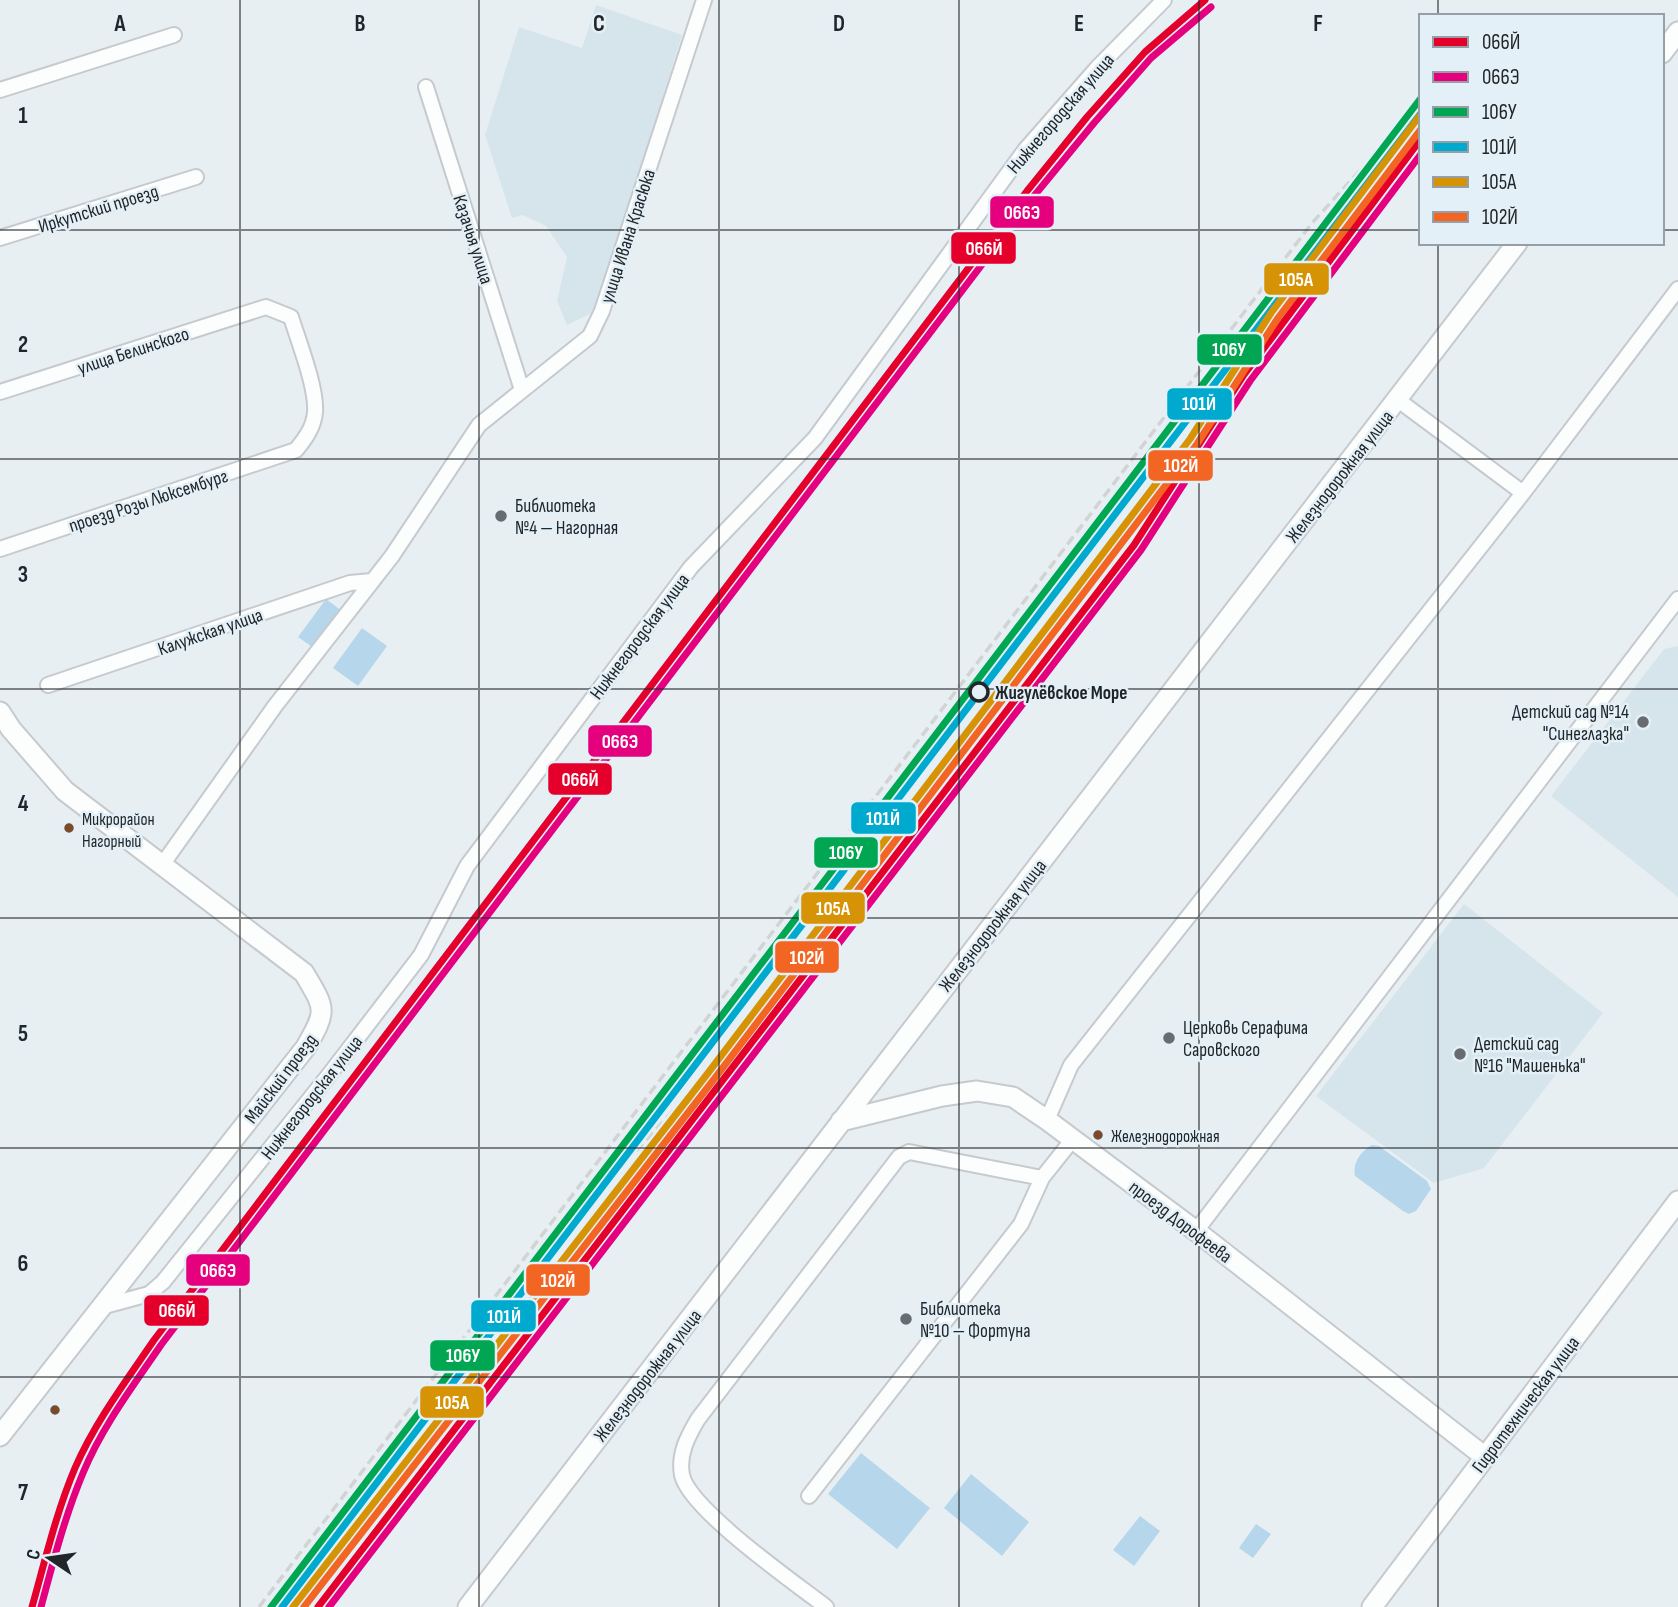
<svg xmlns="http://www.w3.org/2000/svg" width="1678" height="1607" font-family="'Sofia Sans Condensed',sans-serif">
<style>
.built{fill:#d6e4ec}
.green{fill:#b6d7eb}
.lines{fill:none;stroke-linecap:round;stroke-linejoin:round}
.street-casing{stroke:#c6cace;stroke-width:18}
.secondary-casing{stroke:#c6cace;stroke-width:23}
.street{stroke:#fcfdfd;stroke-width:14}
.secondary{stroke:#fcfdfd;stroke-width:19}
.rail{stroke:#d2d4d4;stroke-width:3.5;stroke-dasharray:10 5;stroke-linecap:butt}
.rail-1-casing{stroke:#e4f0f7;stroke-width:12}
.rail-2-casing{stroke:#e4f0f7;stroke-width:12}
.rail-3-casing{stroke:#e4f0f7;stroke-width:12}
.rail-4-casing{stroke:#e4f0f7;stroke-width:12}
.rail-5-casing{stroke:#e4f0f7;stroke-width:12}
.rail-6-casing{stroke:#e4f0f7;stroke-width:12}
.rail-1{stroke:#e4002b;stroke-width:7}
.rail-2{stroke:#e5007d;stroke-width:7}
.rail-3{stroke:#00a651;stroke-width:7}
.rail-4{stroke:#00a9ce;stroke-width:7}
.rail-5{stroke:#d79306;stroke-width:7}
.rail-6{stroke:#f26522;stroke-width:7}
.grid{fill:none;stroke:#222629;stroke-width:2;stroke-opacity:0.55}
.poi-dot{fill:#676c70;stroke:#e4f0f7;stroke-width:2.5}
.stop-dot{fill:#e4f0f7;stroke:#222629;stroke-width:3.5}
.bus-dot{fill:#7a4b2a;stroke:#e4f0f7;stroke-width:2.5}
.labels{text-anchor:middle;stroke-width:5;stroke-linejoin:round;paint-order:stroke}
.bus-label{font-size:17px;fill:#222629;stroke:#e4f0f7;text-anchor:start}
.street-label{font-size:19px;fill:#222629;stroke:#e4f0f7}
.poi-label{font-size:19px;fill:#222629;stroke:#e4f0f7;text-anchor:start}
.stop-label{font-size:19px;font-weight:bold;fill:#222629;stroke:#e4f0f7;text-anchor:start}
.grid-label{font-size:23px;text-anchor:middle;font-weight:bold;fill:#222629;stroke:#e4f0f7;stroke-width:5;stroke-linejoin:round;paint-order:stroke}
.line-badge{stroke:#e4f0f7;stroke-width:2.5}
.badge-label{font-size:19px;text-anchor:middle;font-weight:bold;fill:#fff}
</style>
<rect width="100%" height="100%" fill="#e8eff3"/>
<path class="built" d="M596,5l86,30 -86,276 -29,14 -10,-24 10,-44 -21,-31 -23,-11 -11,3 -27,-83 34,-108 63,21z
M1678,646v251l-127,-101 113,-147z
M1464,904l139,109 -119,155 -50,15 -118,-87z"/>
<path class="green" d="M326,599l16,12 -27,38 -17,-12z
M362,628l25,18 -29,40 -25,-18z
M1372,1145l7,1 48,35 4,8 -15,22 -7,3 -6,-3 -48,-35c-3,-13 6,-25 17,-31z
M861,1453l69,55 -33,41 -69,-55z
M971,1474l58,48 -27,34 -58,-48z
M1140,1516l20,15 -26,35 -21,-16z
M1256,1524l15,10 -18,24 -14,-10z"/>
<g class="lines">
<g class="street-casing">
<path id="street" d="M426,87l96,303
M0,90l174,-55
M0,238l196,-61
M0,392l266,-85 25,10c7,23 26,71 24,95 -1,15 -10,27 -19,38l-296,99
M1398,400l125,93
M48,685l302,-102 22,-2
M162,865l113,-159 117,-150 87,-131 111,-89 12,-25 102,-311
M1047,1120l24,-55 452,-572 155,-204
M1196,1231l482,-632
M101,1307l48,-13 14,-12 166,-207 92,-120 46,-89 224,-299 124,-129 210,-288 72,-82 67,-68
M809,1496l212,-272 21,-46 31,-39
M826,1607c-31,-24 -137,-98 -144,-132 -4,-21 6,-39 16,-56l201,-262 10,-5 133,26"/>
</g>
<g class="secondary-casing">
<path id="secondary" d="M1662,53l16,-21
M0,712l11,17 54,62 239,182c21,36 24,36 2,74l-306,389
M841,1121l101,-25 35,-5 36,6 34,23 149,111 289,226
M468,1607l1049,-1364
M1372,1607l306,-406"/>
</g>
<use href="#street" class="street"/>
<use href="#secondary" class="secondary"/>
<path class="rail" d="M636,1151l72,-78
M337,1540l271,-358 75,-117
M259,1607l1053,-1384 82,-90"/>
<g class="rail-1-casing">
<path id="rail-1" d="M32,1607c13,-46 24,-94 43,-139 20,-46 51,-87 79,-128l873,-1149 60,-74 58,-65 60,-52
M318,1607l816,-1062 109,-169 178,-237"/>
</g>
<g class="rail-2-casing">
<path id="rail-2" d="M41,1607c12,-45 24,-91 42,-134 19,-46 50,-87 78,-128l873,-1149 60,-73 57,-65 60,-51
M329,1607l812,-1057 109,-169 171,-227"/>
</g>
<g class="rail-3-casing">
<path id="rail-3" d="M271,1607l1150,-1509"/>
</g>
<g class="rail-4-casing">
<path id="rail-4" d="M282,1607l1139,-1494"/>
</g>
<g class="rail-5-casing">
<path id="rail-5" d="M293,1607l415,-534 482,-634 81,-126 150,-199"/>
</g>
<g class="rail-6-casing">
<path id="rail-6" d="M304,1607l411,-529 482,-634 81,-126 143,-189"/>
</g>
<use href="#rail-1" class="rail-1"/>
<use href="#rail-2" class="rail-2"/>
<use href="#rail-3" class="rail-3"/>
<use href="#rail-4" class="rail-4"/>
<use href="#rail-5" class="rail-5"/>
<use href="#rail-6" class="rail-6"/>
</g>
<path class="grid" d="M240,0v1607M479,0v1607M719,0v1607M959,0v1607M1199,0v1607M1438,0v16M0,230h1421M1662,230h16M1438,243v1364M0,459h1678M0,689h1678M0,918h1678M0,1148h1678M0,1377h1678"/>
<g class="poi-dot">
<circle cx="501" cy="516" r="7"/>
<circle cx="1643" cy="722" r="7"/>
<circle cx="1169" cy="1038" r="7"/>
<circle cx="1460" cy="1054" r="7"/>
<circle cx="906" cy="1319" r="7"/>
</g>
<circle class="stop-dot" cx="979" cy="692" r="9"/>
<g class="bus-dot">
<circle cx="69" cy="828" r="6"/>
<circle cx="1098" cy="1135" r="6"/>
<circle cx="55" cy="1410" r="6"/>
</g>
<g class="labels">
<g class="bus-label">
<text x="82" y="825">Микрорайон<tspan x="82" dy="22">Нагорный</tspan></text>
<text x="1111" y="1142">Железнодорожная</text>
</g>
<g class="street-label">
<text transform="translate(1060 113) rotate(-49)" y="7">Нижнегородская улица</text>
<text transform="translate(98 208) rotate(-17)" y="7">Иркутский проезд</text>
<text transform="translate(627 236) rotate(-72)" y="7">улица Ивана Красюка</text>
<text transform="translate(474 239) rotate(72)" y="7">Казачья улица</text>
<text transform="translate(133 350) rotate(-18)" y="7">улица Белинского</text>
<text transform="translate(1339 476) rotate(-52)" y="7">Железнодорожная улица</text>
<text transform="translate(148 500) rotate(-18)" y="7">проезд Розы Люксембург</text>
<text transform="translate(210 631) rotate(-19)" y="7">Калужская улица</text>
<text transform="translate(639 636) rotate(-53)" y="7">Нижнегородская улица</text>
<text transform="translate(992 925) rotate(-52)" y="7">Железнодорожная улица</text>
<text transform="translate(280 1078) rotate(-53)" y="7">Майский проезд</text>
<text transform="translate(311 1097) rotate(-52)" y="7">Нижнегородская улица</text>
<text transform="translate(1181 1221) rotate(37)" y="7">проезд Дорофеева</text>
<text transform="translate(647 1375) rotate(-52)" y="7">Железнодорожная улица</text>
<text transform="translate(1525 1404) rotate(-53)" y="7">Гидротехническая улица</text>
</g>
<g class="poi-label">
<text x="515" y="512">Библиотека<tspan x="515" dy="22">№4 — Нагорная</tspan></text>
<text x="1629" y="718" text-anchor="end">Детский сад №14<tspan x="1629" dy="22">"Синеглазка"</tspan></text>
<text x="1183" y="1034">Церковь Серафима<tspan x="1183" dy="22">Саровского</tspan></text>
<text x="1474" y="1050">Детский сад<tspan x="1474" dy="22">№16 "Машенька"</tspan></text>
<text x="920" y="1315">Библиотека<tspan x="920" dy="22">№10 — Фортуна</tspan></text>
</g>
<g class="stop-label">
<text x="995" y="699">Жигулёвское Море</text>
</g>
</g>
<g class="grid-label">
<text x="120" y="31">A</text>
<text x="360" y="31">B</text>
<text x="599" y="31">C</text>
<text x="839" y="31">D</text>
<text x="1079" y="31">E</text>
<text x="1318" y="31">F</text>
<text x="23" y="123">1</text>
<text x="23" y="352">2</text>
<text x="23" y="582">3</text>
<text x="23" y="811">4</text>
<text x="23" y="1041">5</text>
<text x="23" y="1271">6</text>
<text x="23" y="1500">7</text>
</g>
<g class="line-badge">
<rect x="989" y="195" width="66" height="34" rx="7" fill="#e5007d"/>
<rect x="950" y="231" width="67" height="34" rx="7" fill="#e4002b"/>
<rect x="1263" y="262" width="67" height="34" rx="7" fill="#d79306"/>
<rect x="1196" y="333" width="67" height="33" rx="7" fill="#00a651"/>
<rect x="1166" y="387" width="67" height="34" rx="7" fill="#00a9ce"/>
<rect x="1147" y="449" width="67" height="33" rx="7" fill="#f26522"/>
<rect x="587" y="724" width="66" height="34" rx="7" fill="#e5007d"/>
<rect x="547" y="762" width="66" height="34" rx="7" fill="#e4002b"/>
<rect x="850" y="801" width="67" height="34" rx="7" fill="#00a9ce"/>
<rect x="813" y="836" width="66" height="33" rx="7" fill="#00a651"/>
<rect x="800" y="891" width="66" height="34" rx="7" fill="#d79306"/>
<rect x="774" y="940" width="66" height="34" rx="7" fill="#f26522"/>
<rect x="185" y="1253" width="66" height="34" rx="7" fill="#e5007d"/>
<rect x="525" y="1263" width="66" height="34" rx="7" fill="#f26522"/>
<rect x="143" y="1294" width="67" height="33" rx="7" fill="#e4002b"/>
<rect x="470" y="1299" width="67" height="34" rx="7" fill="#00a9ce"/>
<rect x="429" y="1339" width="67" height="33" rx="7" fill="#00a651"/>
<rect x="419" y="1385" width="66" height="34" rx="7" fill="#d79306"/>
</g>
<g class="badge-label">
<text x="1022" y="219">066Э</text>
<text x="984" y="255">066Й</text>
<text x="1296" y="286">105А</text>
<text x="1229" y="356">106У</text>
<text x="1199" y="410">101Й</text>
<text x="1181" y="472">102Й</text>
<text x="620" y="748">066Э</text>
<text x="580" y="786">066Й</text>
<text x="883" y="825">101Й</text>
<text x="846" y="859">106У</text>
<text x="833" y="915">105А</text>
<text x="807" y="964">102Й</text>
<text x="218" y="1277">066Э</text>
<text x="558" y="1287">102Й</text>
<text x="177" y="1317">066Й</text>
<text x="504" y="1323">101Й</text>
<text x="463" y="1362">106У</text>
<text x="452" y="1409">105А</text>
</g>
<rect x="1419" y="14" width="245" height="231" fill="#e4f0f7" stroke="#969fa5" stroke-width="2"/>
<rect x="1433" y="37" width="35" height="10" fill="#e4002b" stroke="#969fa5" stroke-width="2"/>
<text x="1482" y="49" font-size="21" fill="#222629">066Й</text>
<rect x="1433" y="72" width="35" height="10" fill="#e5007d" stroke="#969fa5" stroke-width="2"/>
<text x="1482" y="84" font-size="21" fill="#222629">066Э</text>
<rect x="1433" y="107" width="35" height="10" fill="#00a651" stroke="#969fa5" stroke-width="2"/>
<text x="1482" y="119" font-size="21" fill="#222629">106У</text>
<rect x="1433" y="142" width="35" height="10" fill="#00a9ce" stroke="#969fa5" stroke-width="2"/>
<text x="1482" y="154" font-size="21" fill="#222629">101Й</text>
<rect x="1433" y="177" width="35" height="10" fill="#d79306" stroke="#969fa5" stroke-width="2"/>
<text x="1482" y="189" font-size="21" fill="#222629">105А</text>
<rect x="1433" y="212" width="35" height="10" fill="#f26522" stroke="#969fa5" stroke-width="2"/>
<text x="1482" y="224" font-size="21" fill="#222629">102Й</text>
<g transform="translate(49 1558) rotate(283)" stroke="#e4f0f7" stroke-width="5" paint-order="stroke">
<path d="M0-5L12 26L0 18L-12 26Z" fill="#222629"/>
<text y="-10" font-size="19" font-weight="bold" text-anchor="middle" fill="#222629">С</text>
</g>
</svg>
